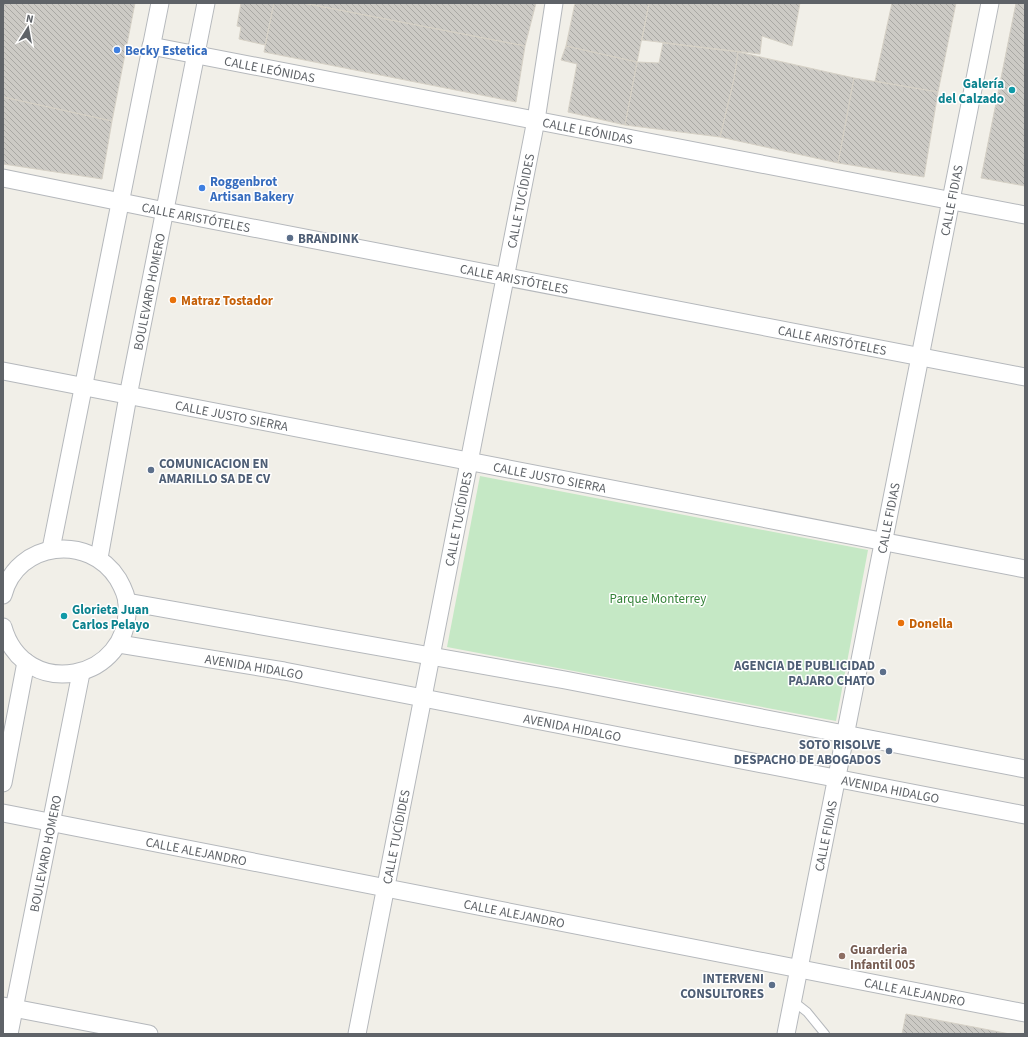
<svg xmlns="http://www.w3.org/2000/svg" width="1028" height="1037" font-family="'Source Sans 3',sans-serif">
<style>
.park{fill:#c5e8c5}
.building{fill:url(#building-back-hatch);stroke:#d6d1c6}
.lines{fill:none;stroke-linecap:round;stroke-linejoin:round}
.lane-casing{stroke:#b5b8bc;stroke-width:10}
.street-casing{stroke:#b5b8bc;stroke-width:19}
.lane{stroke:#fff;stroke-width:8}
.street{stroke:#fff;stroke-width:17}
.shop-dot{fill:#3f7fe0;stroke:#fff;stroke-width:1.5}
.culture-dot{fill:#0f9aa8;stroke:#fff;stroke-width:1.5}
.service-dot{fill:#5c6f8a;stroke:#fff;stroke-width:1.5}
.food-dot{fill:#e8710a;stroke:#fff;stroke-width:1.5}
.education-dot{fill:#8d6e63;stroke:#fff;stroke-width:1.5}
.labels{text-anchor:middle;stroke-width:3;stroke-linejoin:round;paint-order:stroke}
.shop-label{font-size:13px;font-weight:bold;fill:#366cbe;stroke:#fff;text-anchor:start}
.street-label{font-size:13px;fill:#5f6368;stroke:#fff}
.culture-label{font-size:13px;font-weight:bold;fill:#0d838f;stroke:#fff;text-anchor:end}
.service-label{font-size:13px;font-weight:bold;fill:#4e5e75;stroke:#fff;text-anchor:end}
.food-label{font-size:13px;font-weight:bold;fill:#c56008;stroke:#fff;text-anchor:start}
.park-label{font-size:13px;fill:#348238;stroke:#fff}
.education-label{font-size:13px;font-weight:bold;fill:#785e54;stroke:#fff;text-anchor:start}
</style>
<defs>
<pattern id="building-back-hatch" width="6" height="6" patternUnits="userSpaceOnUse"><rect width="6" height="6" fill="#cccac5"/><path d="M-1 5l2 2M0 0l6 6M5-1l2 2" fill="none" stroke="#a9a8a4"/></pattern>
</defs>
<rect width="100%" height="100%" fill="#f1efe8"/>
<path class="park" d="M480,476l388,74 -32,171 -389,-74z"/>
<path class="building" d="M3,3h132l-23,118 -109,-24z
M241,3h33l-9,42 -26,-6 2,-12 -4,-1z
M274,3h29l222,43 -9,56 -252,-50z
M303,3h233l-11,43z
M575,3h74l-12,59 -71,-16z
M649,3h151l-8,43 -30,-10 -2,18 -118,-14z
M892,3h64l-18,89 -63,-11z
M1016,3h9v183l-44,-8z
M663,43l75,9 -4,27 -14,58 -95,-12 12,-63 22,1z
M566,46l71,16 -12,63 -57,-13 9,-48 -16,-4z
M738,52l116,26 -16,85 -118,-26 14,-58z
M854,78l84,14 -14,85 -86,-14z
M3,97l109,24 -10,58 -99,-15z
M906,1014l104,20h-108z"/>
<g class="lines">
<g class="lane-casing">
<path id="lane" d="M793,1001l14,11 18,22"/>
</g>
<g class="street-casing">
<g id="street">
<path id="s1" d="M151,46l874,169"/>
<path id="s2" d="M3,178l162,33 860,166"/>
<path id="s3" d="M3,371l1022,198"/>
<path d="M51,549l109,-546"/>
<path id="s4" d="M99,558l29,-162 78,-393"/>
<path d="M3,595c14,-54 86,-62 115,-16 4,7 9,16 9,25 5,78 -103,98 -124,23"/>
<path d="M127,602l438,78 460,89"/>
<path id="s5" d="M119,644l165,27 741,144"/>
<path d="M3,783l23,-121"/>
<path id="s6" d="M3,813l1022,200"/>
<path d="M3,1006l146,28"/>
<path id="s7" d="M9,1034l72,-361"/>
<path id="s8" d="M357,1034l179,-914 18,-117"/>
<path id="s9" d="M786,1034l204,-1031"/>
</g>
</g>
<use href="#lane" class="lane"/>
<use href="#street" class="street"/>
</g>
<g class="shop-dot">
<circle cx="117" cy="50" r="4"/>
<circle cx="202" cy="188" r="4"/>
</g>
<g class="culture-dot">
<circle cx="1012" cy="90" r="4"/>
<circle cx="64" cy="616" r="4"/>
</g>
<g class="service-dot">
<circle cx="290" cy="238" r="4"/>
<circle cx="151" cy="470" r="4"/>
<circle cx="883" cy="672" r="4"/>
<circle cx="889" cy="751" r="4"/>
<circle cx="772" cy="985" r="4"/>
</g>
<g class="food-dot">
<circle cx="173" cy="300" r="4"/>
<circle cx="901" cy="623" r="4"/>
</g>
<circle class="education-dot" cx="842" cy="956" r="4"/>
<g class="labels">
<g class="shop-label">
<text x="125" y="55">Becky Estetica</text>
<text x="210" y="186">Roggenbrot<tspan x="210" dy="15">Artisan Bakery</tspan></text>
</g>
<g class="street-label">
<text dy="5" stroke="none"><textPath href="#s1" startOffset="121">CALLE LEÓNIDAS</textPath></text>
<text dy="5" stroke="none"><textPath href="#s1" startOffset="445">CALLE LEÓNIDAS</textPath></text>
<text dy="5" stroke="none"><textPath href="#s8" startOffset="849">CALLE TUCÍDIDES</textPath></text>
<text dy="5" stroke="none"><textPath href="#s9" startOffset="850">CALLE FIDIAS</textPath></text>
<text dy="5" stroke="none"><textPath href="#s2" startOffset="197">CALLE ARISTÓTELES</textPath></text>
<text dy="5" stroke="none"><textPath href="#s2" startOffset="521">CALLE ARISTÓTELES</textPath></text>
<text dy="5" stroke="none"><textPath href="#s4" startOffset="271">BOULEVARD HOMERO</textPath></text>
<text dy="5" stroke="none"><textPath href="#s2" startOffset="845">CALLE ARISTÓTELES</textPath></text>
<text dy="5" stroke="none"><textPath href="#s3" startOffset="233">CALLE JUSTO SIERRA</textPath></text>
<text dy="5" stroke="none"><textPath href="#s3" startOffset="557">CALLE JUSTO SIERRA</textPath></text>
<text dy="5" stroke="none"><textPath href="#s8" startOffset="525">CALLE TUCÍDIDES</textPath></text>
<text dy="5" stroke="none"><textPath href="#s9" startOffset="526">CALLE FIDIAS</textPath></text>
<text dy="5" stroke="none"><textPath href="#s5" startOffset="137">AVENIDA HIDALGO</textPath></text>
<text dy="5" stroke="none"><textPath href="#s5" startOffset="461">AVENIDA HIDALGO</textPath></text>
<text dy="5" stroke="none"><textPath href="#s5" startOffset="785">AVENIDA HIDALGO</textPath></text>
<text dy="5" stroke="none"><textPath href="#s9" startOffset="202">CALLE FIDIAS</textPath></text>
<text dy="5" stroke="none"><textPath href="#s8" startOffset="201">CALLE TUCÍDIDES</textPath></text>
<text dy="5" stroke="none"><textPath href="#s6" startOffset="197">CALLE ALEJANDRO</textPath></text>
<text dy="5" stroke="none"><textPath href="#s7" startOffset="184">BOULEVARD HOMERO</textPath></text>
<text dy="5" stroke="none"><textPath href="#s6" startOffset="521">CALLE ALEJANDRO</textPath></text>
<text dy="5" stroke="none"><textPath href="#s6" startOffset="929">CALLE ALEJANDRO</textPath></text>
</g>
<g class="culture-label">
<text x="1004" y="88">Galería<tspan x="1004" dy="15">del Calzado</tspan></text>
<text x="72" y="614" text-anchor="start">Glorieta Juan<tspan x="72" dy="15">Carlos Pelayo</tspan></text>
</g>
<g class="service-label">
<text x="298" y="243" text-anchor="start">BRANDINK</text>
<text x="159" y="468" text-anchor="start">COMUNICACION EN<tspan x="159" dy="15">AMARILLO SA DE CV</tspan></text>
<text x="875" y="670">AGENCIA DE PUBLICIDAD<tspan x="875" dy="15">PAJARO CHATO</tspan></text>
<text x="881" y="749">SOTO RISOLVE<tspan x="881" dy="15">DESPACHO DE ABOGADOS</tspan></text>
<text x="764" y="983">INTERVENI<tspan x="764" dy="15">CONSULTORES</tspan></text>
</g>
<g class="food-label">
<text x="181" y="305">Matraz Tostador</text>
<text x="909" y="628">Donella</text>
</g>
<g class="park-label">
<text x="658" y="603">Parque Monterrey</text>
</g>
<g class="education-label">
<text x="850" y="954">Guarderia<tspan x="850" dy="15">Infantil 005</tspan></text>
</g>
</g>
<rect width="1028" height="1037" fill="none" stroke="#5f6368" stroke-width="8"/>
<g transform="translate(28 28) rotate(11)" stroke="#ffffff" stroke-width="3" paint-order="stroke">
<path d="M0-3L7 15L0 10L-7 15Z" fill="#5f6368"/>
<text y="-6" font-size="11" font-weight="bold" text-anchor="middle" fill="#5f6368">N</text>
</g>
</svg>
